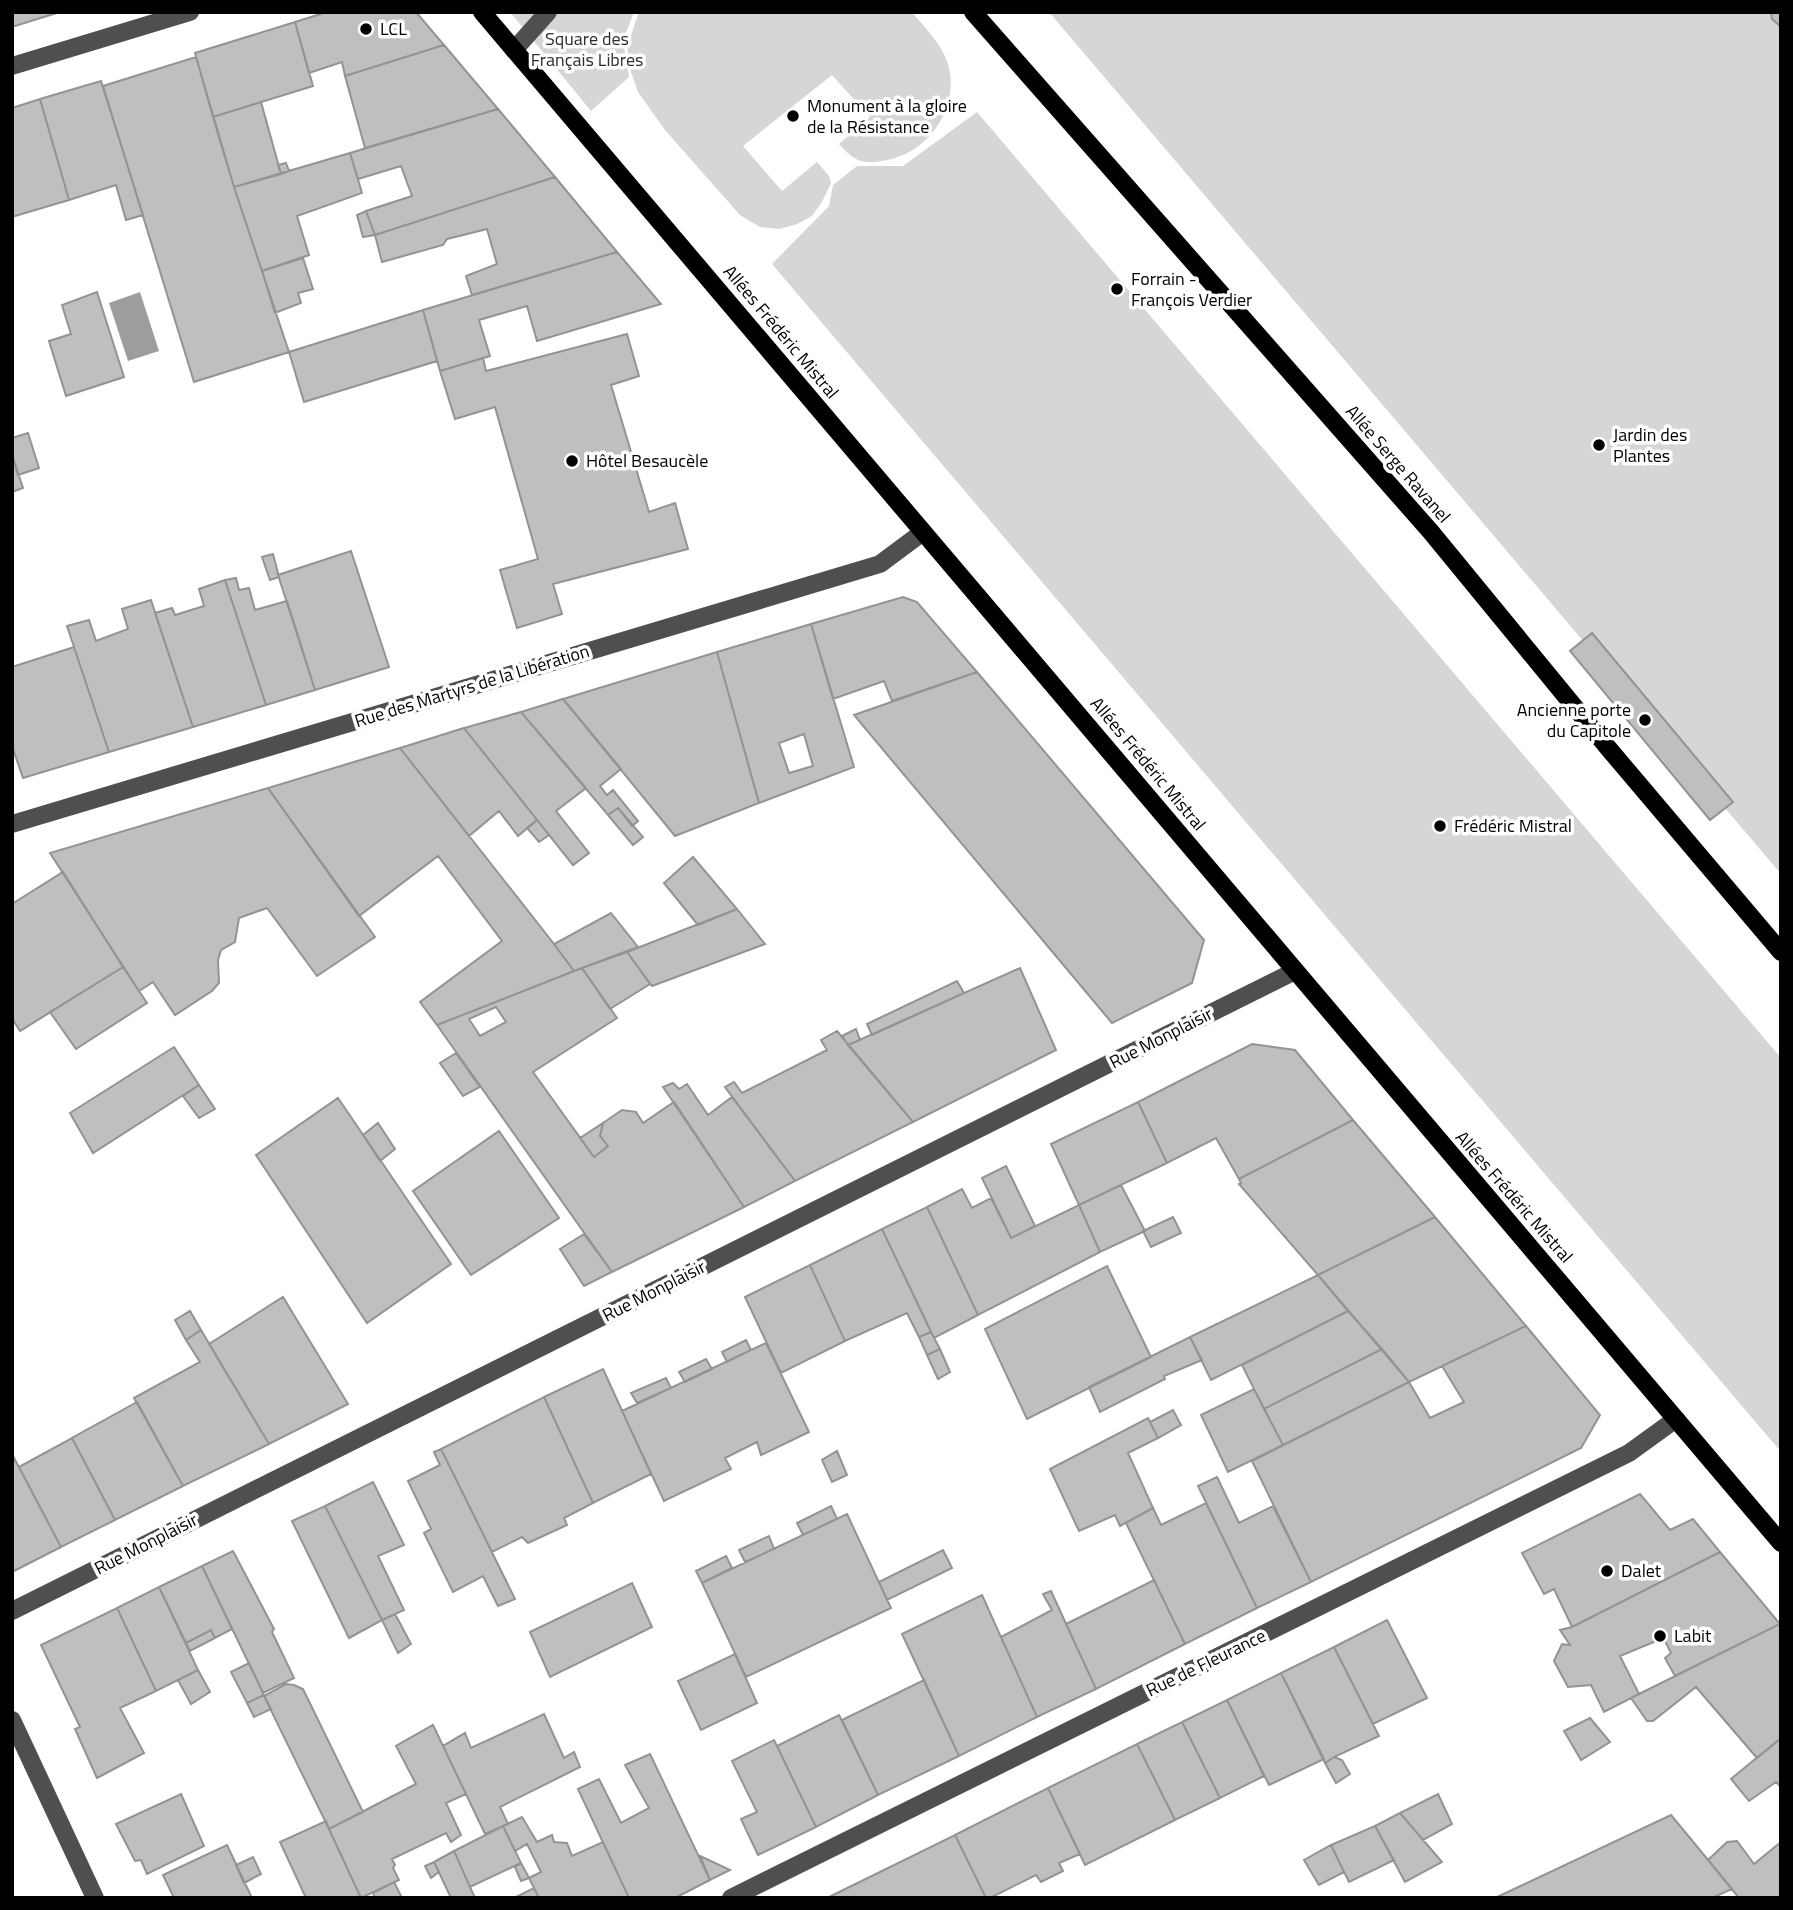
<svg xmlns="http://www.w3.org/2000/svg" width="1793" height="1910" font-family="'Titillium Web',sans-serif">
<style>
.green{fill:#d6d6d6}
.water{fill:#9d9d9d}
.building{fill:#bfbfbf;stroke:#939393;stroke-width:2;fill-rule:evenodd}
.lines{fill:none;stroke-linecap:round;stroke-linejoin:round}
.minor{stroke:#4f4f4f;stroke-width:18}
.major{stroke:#000;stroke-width:18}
.poi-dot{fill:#000;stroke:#fff;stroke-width:2.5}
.labels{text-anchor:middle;stroke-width:7;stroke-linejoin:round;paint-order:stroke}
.poi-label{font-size:18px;fill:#000;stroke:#fff;text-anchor:start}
.park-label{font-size:18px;fill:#2d2d2d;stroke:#fff}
.street-label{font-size:18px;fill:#000;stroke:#fff}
</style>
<rect width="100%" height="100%" fill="#fff"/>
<path class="green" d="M510,12h124l-11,28 6,37 -38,34z
M639,12h273c12,15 28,30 35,49 15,42 -16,91 -60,99 -6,1 -15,3 -21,2 -11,-1 -20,-10 -27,-18l31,-27 -38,-42 -89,71 39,45 35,-29 12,14 2,7 -9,19 -10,14 -15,8 -18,5 -19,-2 -20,-12 -75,-85 -27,-38 -7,-20 -4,-25z
M1049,12h732v862z
M977,112l804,946v394l-1009,-1188 57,-58 4,-21 24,-19h46z"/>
<path class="water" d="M140,292l19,59 -31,10 -19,-58z"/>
<path class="building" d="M12,12h48l-48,15z
M327,12h89l28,33 -99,31 -3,-14 -33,11 -14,-51z
M1771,12h10v15l-9,-8z
M295,22l18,64 -100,31 -18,-64z
M444,45l54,64 -133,39 -20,-72z
M196,57l38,130 55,165 -95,30 -91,-296z
M101,81l42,134 -17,5 -10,-35 -47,15 -29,-101z
M40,99l29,101 -57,17v-109z
M261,102l20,72 -47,13 -21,-70z
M498,109l57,68 -180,58 -9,-24 46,-15 -11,-30 -43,13 -8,-26z
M350,153l12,40 -65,23 12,39 -47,16 -28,-84z
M286,163l3,8 -8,3 -3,-9z
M555,177l62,75 -145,43 -6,-19 31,-12 -10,-35 -40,10 -4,6 -61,17 -7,-27z
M366,211l9,24 -12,2 -6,-22z
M617,252l44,52 -124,37 -10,-35 -48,14 11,36 -50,15 -17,-61z
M303,258l10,31 -15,4 3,10 -26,10 -13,-42z
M97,292l27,85 -58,19 -17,-55 22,-7 -9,-29z
M423,310l14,51 -133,41 -15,-50z
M627,334l12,42 -28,9 38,127 26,-9 13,46 -135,35 9,30 -45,14 -17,-58 38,-11 -43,-152 -40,12 -15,-48 43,-13 3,13z
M28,433l11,35 -21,7 -6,-20v-17z
M12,455l11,33 -11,4z
M351,551l38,116 -74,23 -37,-115z
M273,554l6,23 -9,3 -8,-23z
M236,578l3,12 10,-2 6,22 32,-9 28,89 -49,15 -41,-125z
M225,580l41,125 -73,22 -38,-114 17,-5 3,7 29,-9 -5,-17z
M903,597l14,5 60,70 -85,29 -8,-20 -51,18 -22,-75z
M151,600l42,127 -84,25 -42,-126 22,-6 7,21 32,-12 -6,-20z
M811,624l43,143 -95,36 -42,-151zM804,734l9,32 -24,7 -10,-30z
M1592,633l141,169 -23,18 -140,-169z
M74,647l35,105 -86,26 -11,-32v-79z
M717,652l42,151 -84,33 -112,-137z
M977,672l227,268 -12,43 -80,40 -258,-308z
M563,699l58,70 -21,17 7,9 6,-5 25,31 -6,5 -14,-18 -10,7 -87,-103z
M521,712l65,76 -30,23 33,42 -16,12 -109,-137z
M464,728l73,92 -19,16 -19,-25 -30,25 -69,-88z
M400,748l154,196 20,27 -137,54 -17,-23 82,-61 -64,-85 -79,60 -91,-128z
M268,788l107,149 -58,39 -50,-68 -28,10 -4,24 -14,8 -3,10 1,23 -7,8 -37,24 -22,-33 -14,9 -89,-138z
M618,808l25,29 -10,8 -25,-30z
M537,820l12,15 -10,7 -12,-14z
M693,857l44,52 -39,16 -34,-42z
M63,872l60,95 -103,64 -8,-13v-114z
M737,909l28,35 -113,42 -25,-34z
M611,913l27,34 -64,24 -20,-27z
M627,952l23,32 -40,25 -28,-41z
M123,967l24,36 -71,46 -26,-37z
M582,968l35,50 -84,54 61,85 14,-11 -8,-10 3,-13 19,-13 14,2 7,11 31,-21 70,105 -132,65 -175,-247zM496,1007l10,15 -26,14 -11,-17z
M1020,968l36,82 -143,72 -65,-77z
M957,981l7,12 -92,42 -5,-11z
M856,1029l4,11 -12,5 -6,-9z
M837,1031l76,91 -118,59 -70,-94 9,-5 8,11 85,-43 -6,-10z
M1252,1044l43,6 58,70 -114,59 -23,-41 -49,25 -29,-61z
M174,1047l25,38 -106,68 -23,-40z
M456,1053l24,34 -17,9 -23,-33z
M673,1083l6,6 8,-5 21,31 24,-18 63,84 -51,26 -81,-120z
M199,1085l16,24 -16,9 -16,-22z
M338,1098l113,166 -84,59 -111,-168z
M1138,1102l29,61 -88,42 -28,-61z
M1353,1120l82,97 -117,58 -79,-91 2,-1 -2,-4z
M378,1123l17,26 -15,12 -17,-26z
M603,1123l-3,13 8,10 -14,11 -14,-19z
M499,1131l60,87 -88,57 -58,-84z
M1006,1166l29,60 -24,12 -29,-60z
M1121,1185l24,46 -45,21 -21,-47z
M962,1189l10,19 19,-10 20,40 68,-33 21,47 -122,63 -51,-108z
M927,1207l51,108 -44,23 -52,-109z
M1173,1217l8,16 -30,14 -8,-16z
M1435,1217l91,109 -117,56 -91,-107z
M882,1229l49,103 -12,5 -12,-24 -62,28 -35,-76z
M584,1234l28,38 -28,14 -24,-37z
M810,1265l35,76 -64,32 -36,-76z
M1107,1266l44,91 -124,62 -42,-90z
M1318,1275l30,36 -137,69 -21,-43z
M283,1297l65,107 -79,40 -60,-100z
M190,1311l11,19 -15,10 -11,-20z
M1348,1311l34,38 -118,60 -22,-44z
M1526,1326l74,89 -19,33 -270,134 -59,-121 157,-79 21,36 34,-16 -22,-36z
M201,1330l68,114 -86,42 -49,-88 66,-36 -14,-22z
M931,1332l9,17 -13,6 -8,-18z
M1190,1337l12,23 -38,16 1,3 -65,33 -11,-25z
M746,1340l5,10 -24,12 -5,-10z
M766,1343l43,89 -48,23 -4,-13 -32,16 6,11 -67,32 -42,-90z
M940,1349l10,23 -12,7 -11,-24z
M1382,1349l27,33 -126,63 -19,-36z
M706,1359l6,10 -27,13 -6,-10z
M603,1369l48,105 -58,29 -49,-106z
M666,1378l5,10 -34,15 -6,-10z
M1254,1389l29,56 -55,27 -27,-57z
M544,1397l49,106 -29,15 3,7 -39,18 -6,-6 -30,15 -51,-103z
M137,1402l46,84 -68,34 -43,-82z
M1173,1410l8,15 -23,13 -8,-16z
M1148,1418l10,20 -30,15 25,55 -33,18 -5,-11 -36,16 -29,-62z
M72,1438l43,82 -54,27 -42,-80z
M441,1449l74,150 -17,7 -15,-30 -30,16 -29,-59 7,-4 -23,-48 32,-16 -6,-13z
M837,1451l10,24 -15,7 -10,-22z
M12,1454l49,93 -49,25z
M1217,1477l22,46 34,-17 38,76 -54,26 -59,-122z
M373,1482l31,63 -26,11 26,54 -22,10 -57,-114z
M1640,1494l30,36 23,-11 27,33 -148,75 -18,-38 -10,5 -22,-41z
M1206,1503l51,105 -72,36 -59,-121 27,-15 8,17z
M325,1506l57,114 -33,18 -57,-117z
M831,1506l6,13 -34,16 -6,-12z
M847,1514l44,94 -145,69 -44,-94z
M769,1536l5,13 -29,13 -6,-12z
M943,1550l9,18 -65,32 -8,-18z
M233,1551l41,78 -2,3 22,46 -31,15 -61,-127z
M1720,1552l60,72 -105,52 -10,-18 6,-5 -6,-12h-9l-36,15 19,38 -35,18 -13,-27 -23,2 -14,-26 8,-17 8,1 -10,-15 12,-3z
M726,1556l6,12 -30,15 -6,-12z
M202,1566l30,63 -17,9 -4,-8 -25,13 -27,-56z
M1154,1580l31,64 -89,45 -30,-65z
M632,1583l20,44 -102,50 -20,-45z
M159,1587l39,83 -42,21 -39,-83z
M1051,1591l45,98 -59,28 -36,-80 51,-27 -9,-16z
M982,1595l55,122 -78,39 -57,-122z
M117,1608l39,83 -36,17 24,45 -47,25 -22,-49 5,-2 -39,-82z
M395,1614l16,30 -13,9 -16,-33z
M1387,1620l40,78 -54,26 -39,-77z
M1780,1624l1,114 -24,20 -61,-71 -43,34h-6l-16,-23z
M211,1630l4,8 -25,13 -4,-8z
M1334,1647l45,89 -45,21 -9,6 -44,-90z
M735,1654l22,49 -56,27 -23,-49z
M249,1663l15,32 -17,8 -16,-31z
M198,1670l12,22 -19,12 -13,-24z
M1281,1673l43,86 -55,26 -42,-85z
M924,1680l35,76 -81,39 -36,-75z
M286,1684l8,1 9,4 60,123 -34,17 -65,-133z
M264,1695l7,14 -17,8 -7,-14z
M1227,1700l37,76 -44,22 -38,-76z
M544,1714l20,44 10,-6 6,15 -80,40 8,17 -23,10 -42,-88 22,-13 6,15z
M839,1715l39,80 -62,32 -39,-81z
M1590,1718l20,24 -29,18 -17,-29z
M1182,1722l38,76 -45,22 -38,-76z
M433,1725l33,69 -20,9 15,32 -10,7 -5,-9 -54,26 3,6 -2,3 6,12 -38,18 -32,-69 87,-45 -20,-38z
M1781,1738v49l-5,-5 -27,19 -18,-22z
M774,1740l42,87 -58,28 -17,-36 16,-7 -25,-51z
M1137,1744l38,76 -90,45 -37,-77z
M650,1754l60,126 -35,18h-46l-51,-109 21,-10 22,44 28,-15 -24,-43z
M1334,1757l8,3 8,14 -14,9 -11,-20z
M1048,1788l32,66 -21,9 4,8 -22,11 -5,-7 -46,23h-4l-31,-63z
M181,1794l23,52 -57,28 -6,-14 -6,1 -19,-37z
M1438,1794l14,30 -29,16 -23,-27z
M1400,1813l42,49 -37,20 -30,-56z
M1671,1815l61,74 -20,9h-217z
M522,1817l15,25 15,-7 2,7 13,1 5,13 31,-14 26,56h-90l-10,-20 12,-6 -14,-28 -12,7 -12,-25z
M326,1821l3,8 32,69h-55l-26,-56z
M503,1826l18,37 -51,24 -16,-36z
M1375,1826l19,34 -45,22 -18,-37z
M955,1835l31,63h-159z
M1737,1841l17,23 27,-22v56h-42l-31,-38 19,-18z
M227,1845l25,53h-78l-11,-23z
M1331,1845l13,27 -25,13 -15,-25z
M454,1851l16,36 5,11h-24l-17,-36z
M700,1856l30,14 -20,10z
M253,1857l8,17 -17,9 -8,-18z
M434,1862l5,10 -8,6 -6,-12z
M521,1863l8,15 -8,3 -6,-14z
M394,1882l8,16h-27l-2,-5z
M534,1888l5,10h-25z"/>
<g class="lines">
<path class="minor" d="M514,50l34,-38
M12,66l178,-54
M12,824l868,-260 43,-32
M12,1611l1283,-640
M12,1720l83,178
M731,1898l898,-445 47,-34"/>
<path class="major" d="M482,12l1299,1531
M973,12l458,520 178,217 172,203"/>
</g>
<g class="poi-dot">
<circle cx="366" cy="29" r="7"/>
<circle cx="793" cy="116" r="7"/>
<circle cx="1117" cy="289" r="7"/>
<circle cx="1599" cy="445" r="7"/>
<circle cx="572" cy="461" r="7"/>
<circle cx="1645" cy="720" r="7"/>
<circle cx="1440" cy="826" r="7"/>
<circle cx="1607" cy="1571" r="7"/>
<circle cx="1660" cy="1636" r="7"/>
</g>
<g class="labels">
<g class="poi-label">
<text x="380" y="35">LCL</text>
<text x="807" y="112">Monument à la gloire<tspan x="807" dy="21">de la Résistance</tspan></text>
<text x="1131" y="285">Forrain -<tspan x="1131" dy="21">François Verdier</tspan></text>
<text x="1613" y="441">Jardin des<tspan x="1613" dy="21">Plantes</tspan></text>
<text x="586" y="467">Hôtel Besaucèle</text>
<text x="1631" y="716" text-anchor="end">Ancienne porte<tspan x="1631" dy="21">du Capitole</tspan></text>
<text x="1454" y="832">Frédéric Mistral</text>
<text x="1621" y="1577">Dalet</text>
<text x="1674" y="1642">Labit</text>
</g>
<g class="park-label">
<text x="587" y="45">Square des<tspan x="587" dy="21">Français Libres</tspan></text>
</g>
<g class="street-label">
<text transform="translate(781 332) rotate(50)" y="6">Allées Frédéric Mistral</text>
<text transform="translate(1398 464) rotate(49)" y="6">Allée Serge Ravanel</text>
<text transform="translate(472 686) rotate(-17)" y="6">Rue des Martyrs de la Libération</text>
<text transform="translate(1148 764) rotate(50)" y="6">Allées Frédéric Mistral</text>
<text transform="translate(1161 1038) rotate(-27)" y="6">Rue Monplaisir</text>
<text transform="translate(1514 1197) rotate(49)" y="6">Allées Frédéric Mistral</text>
<text transform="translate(654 1291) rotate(-27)" y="6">Rue Monplaisir</text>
<text transform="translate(146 1544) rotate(-27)" y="6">Rue Monplaisir</text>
<text transform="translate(1206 1663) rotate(-26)" y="6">Rue de Fleurance</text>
</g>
</g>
<rect width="1793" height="1910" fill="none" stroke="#000000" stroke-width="28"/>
</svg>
